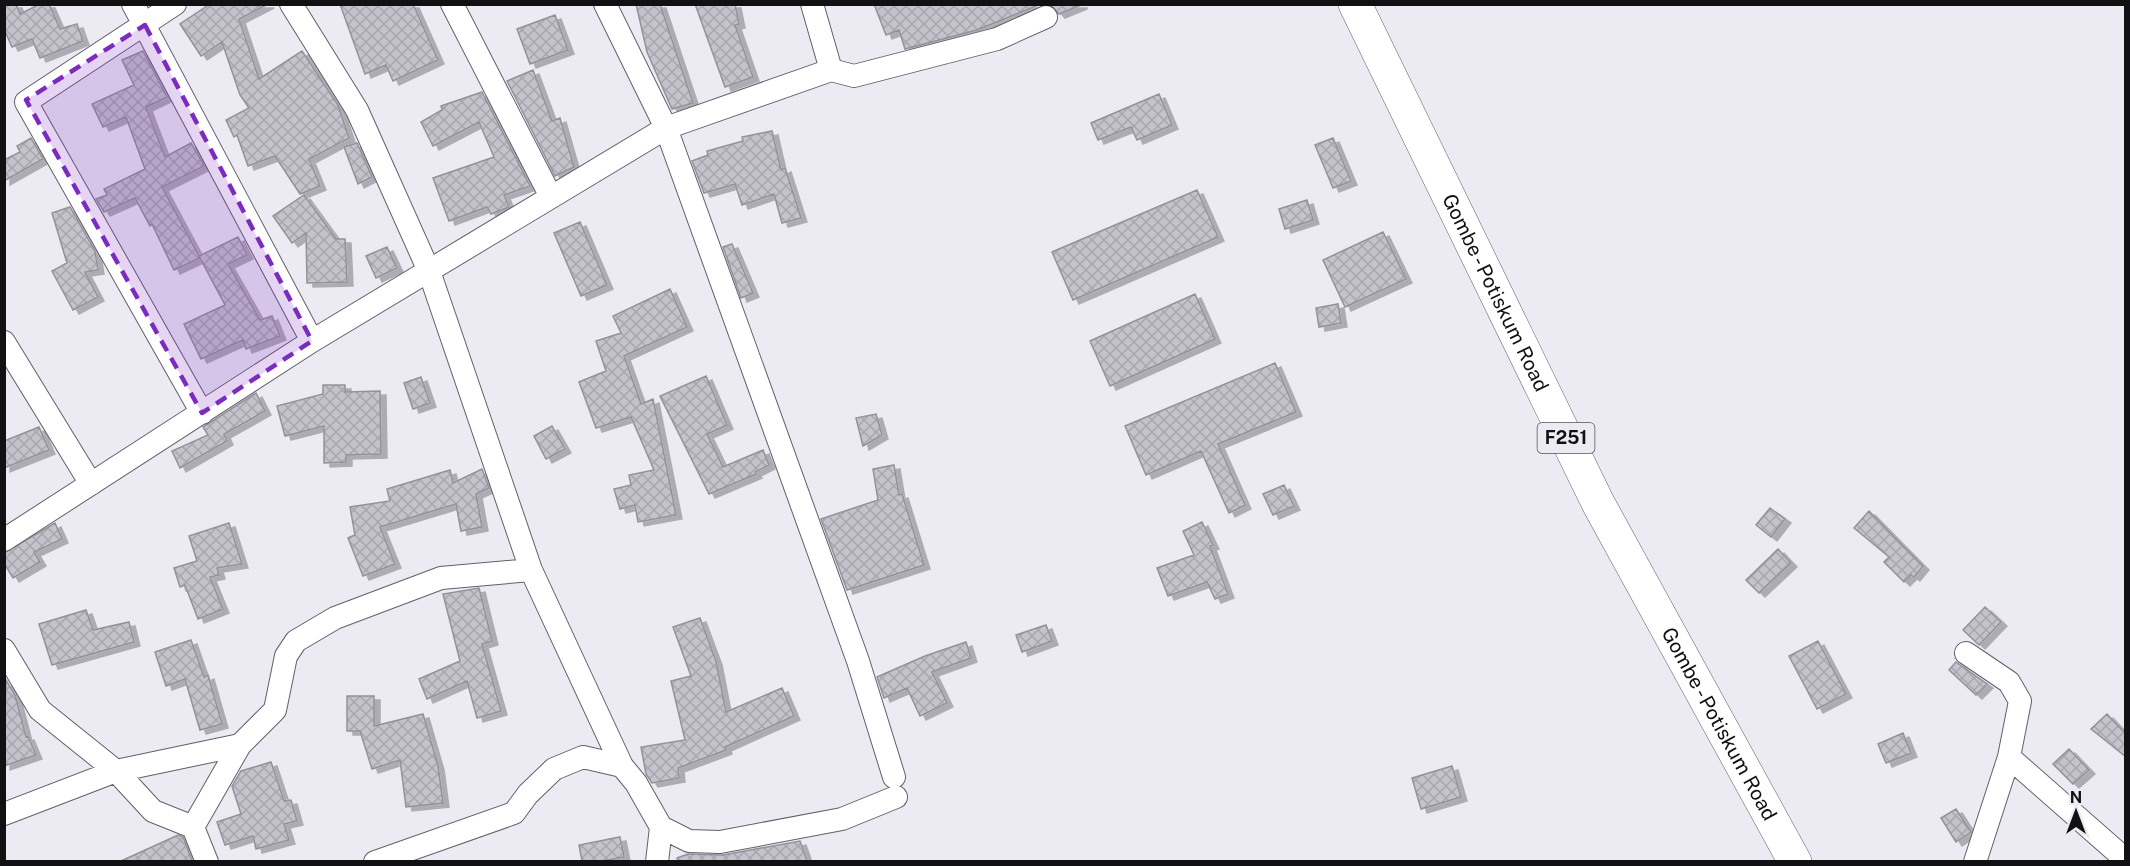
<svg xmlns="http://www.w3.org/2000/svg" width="2130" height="866" font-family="'Public Sans',sans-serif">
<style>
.building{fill:url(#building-cross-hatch);stroke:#93929b;stroke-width:1.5;filter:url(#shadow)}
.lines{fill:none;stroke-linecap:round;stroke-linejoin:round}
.street-casing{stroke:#616068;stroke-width:24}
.primary-casing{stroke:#616068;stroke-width:34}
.street{stroke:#fff;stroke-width:22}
.primary{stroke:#fff;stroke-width:33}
.marked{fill:#7b2cbf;fill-opacity:0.2;stroke:#7b2cbf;stroke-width:4.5;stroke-dasharray:12 8;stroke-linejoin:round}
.labels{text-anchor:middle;stroke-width:4.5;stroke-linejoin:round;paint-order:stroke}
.shield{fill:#ecebf4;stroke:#535257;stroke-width:1.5}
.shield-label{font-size:18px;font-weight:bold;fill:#111114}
.street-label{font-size:20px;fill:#111114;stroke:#ecebf4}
</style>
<defs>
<pattern id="building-cross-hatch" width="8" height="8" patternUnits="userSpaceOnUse" patternTransform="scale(1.5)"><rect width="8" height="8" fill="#c4c3cc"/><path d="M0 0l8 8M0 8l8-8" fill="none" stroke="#a7a6ae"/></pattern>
<filter id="shadow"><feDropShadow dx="6" dy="4" stdDeviation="0" flood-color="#0004"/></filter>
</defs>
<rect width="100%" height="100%" fill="#ecebf4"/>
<path class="building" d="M4,4h12l4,10 20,-10h9l11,25 17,-5 6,17 -43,17 -8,-19 -20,8 -8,-18z
M210,4h58l-29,15 20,60 43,-28 36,54 11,33 -40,21 11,27 -20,8 -25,-38 -27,10 -11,-31 -3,2 -8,-17 23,-12 -9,-13 -18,-53 -21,14 -21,-32z
M340,4h73l25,56 -45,21 -7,-16 -21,9z
M636,4h24l33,99 -21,6 -25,-57z
M695,4h40l4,20 -4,1 18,52 -28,10z
M874,4h167l-64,26 -72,19 -6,-19 -13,5z
M1050,4h31v1l-22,9z
M555,15l13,35 -38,14 -13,-35z
M143,51l24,46 -21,10 19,50 26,-14 13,23 -42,21 38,71 -26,12 -22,-46 -2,2 -15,-28 -31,14 -8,-13 11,-4 -3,-6 41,-20 -19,-52 -23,10 -11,-23 42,-19 -12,-25z
M533,70l19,51 8,-3 14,49 -19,9 -48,-95z
M482,92l48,94 -26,9 5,12 -18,7 -4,-7 -38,14 -16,-43 61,-21 -15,-35 -46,24 -12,-24 21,-12 -1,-4z
M1159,94l13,31 -35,15 -6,-13 -33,13 -7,-17z
M772,131l9,39 4,-2 16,50 -19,5 -8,-29 -32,11 -7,-21 -31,9 -12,-32 16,-6 -1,-4 36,-10 -1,-4z
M31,138l12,21 -39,22v-21l16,-8 -3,-6z
M1333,138l18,43 -18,7 -18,-43z
M357,143l15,34 -14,7 -14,-37z
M1197,190l21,47 -145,63 -21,-48z
M304,195l32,44h9l2,43 -40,1 -1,-50 -14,10 -19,-27z
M1307,200l6,20 -28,9 -6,-20z
M70,207l25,44 3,19 -13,2 13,25 -25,13 -21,-39 15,-8 -15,-50z
M580,222l27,63 -26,11 -27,-63z
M1383,232l23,47 -61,28 -22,-47z
M238,237l9,18 -19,9 32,56 12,-4 8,20 -34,13 -3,-9 -42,19 -17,-35 41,-19 -26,-49z
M732,244l21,49 -12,5 -18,-51z
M387,247l10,21 -21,10 -10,-22z
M670,289l17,38 -63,29 17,48 12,-5 23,116 -38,7 -3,-17 -15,4 -6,-20 17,-4 -2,-10 25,-5 -23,-53 -35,11 -17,-46 27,-11 -10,-30 25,-8 -8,-17z
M1195,294l20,45 -105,47 -20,-45z
M1338,304l3,19 -22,4 -3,-19z
M1275,363l21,49 -78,32 27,61 -16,8 -28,-62 -55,24 -21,-49z
M706,376l21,49 -20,9 16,33 40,-17 6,15 -14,7 1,2 -47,20 -49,-98z
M421,377l9,26 -17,6 -9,-26z
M323,385h22v7l35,-1 1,63 -35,1v7l-22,1v-37l-39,10 -8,-30 46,-12z
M256,393l9,18 -41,23 3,7 -47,27 -8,-17 36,-16 -5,-8z
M876,414l6,21 -19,11 -7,-28z
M552,426l13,23 -19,10 -12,-23z
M39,427l10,23 -45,18v-27z
M894,465l5,30 3,-1 22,71 -77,25 -26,-71 57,-19 -5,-31z
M482,469l7,19 -13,6 6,33 -21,4 -5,-27 -76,23 15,37 -32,12 -15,-38 7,-3 -5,-28 40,-6 -3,-12 63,-19 3,13z
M1284,485l10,21 -21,9 -10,-21z
M1770,508l15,11 -14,18 -15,-12z
M1869,511l54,55 -9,11 -3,-2 -7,7 -20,-20 5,-5 -35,-29z
M1202,522l11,23 -3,1 18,48 -13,5 -8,-17 -39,14 -11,-28 37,-13 -11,-24z
M55,523l7,16 -28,13 6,10 -27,16 -9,-15v-10z
M229,523l13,41 -25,4 2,7 -9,2 13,32 -25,10 -13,-34 -5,2 -6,-19 23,-7 -8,-25z
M1778,549l13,14 -32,30 -13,-13z
M479,588l13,53 -10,3 19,67 -24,7 -10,-37 -40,18 -8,-20 41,-18 -17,-67z
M1985,607l16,15 -22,23 -16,-15z
M86,610l7,20 36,-8 5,20 -82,23 -13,-41z
M700,618l16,43 10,51 56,-24 12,28 -69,31 1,3 -48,18 1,10 -27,5 -6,-9 -5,-27 44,-7 -14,-59 20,-5 -18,-49z
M1046,625l6,16 -30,11 -6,-17z
M191,640l13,37 4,-2 14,49 -22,6 -15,-51 -19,7 -11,-34z
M1818,641l28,53 -29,15 -28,-53z
M966,642l5,16 -39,14 15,31 -27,13 -13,-28 -23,10 -7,-21 48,-21z
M1956,662l31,22 -11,11 -27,-25z
M6,680l9,15 11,42 2,-1 8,19 -32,11z
M347,696h27v30l49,-12 15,52 5,37 -37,4 -6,-47 -28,9 -12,-38h-13z
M2107,714l19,20v23l-35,-28z
M1903,733l8,20 -25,10 -8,-19z
M2069,749l20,21 -16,14 -20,-20z
M271,762l13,39 7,-1 6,21 -13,3 5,16 -33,9 -3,-13 -28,9 -8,-23 24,-8 -9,-28 9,-15z
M1452,766l9,31 -40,12 -9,-31z
M1956,809l15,23 -15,10 -15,-24z
M178,835l5,2 9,24h-71z
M620,837l4,20 -21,4h-21l-3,-16z
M800,841l7,20h-129l-1,-3 11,-4 35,1z"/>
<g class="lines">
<g class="street-casing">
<path id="street" d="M133,4l179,337
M175,4l-149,98 176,311
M291,4l66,106 72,161 102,299 91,196
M452,4l99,193
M605,4l61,124 192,533 36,116
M812,4l19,66
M4,342l87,142
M4,540l308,-199 354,-213 165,-58 23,6 143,-37 49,-22
M4,650l36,60 76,61 37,40 40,16 14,35
M1966,653l43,29 11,19 -11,56 -34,105
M2009,757l117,103
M4,814l112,-43 124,-26
M193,827l47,-82 35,-35 11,-54 10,-15 39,-23 106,-40 90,-8
M375,862l139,-49 14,-19 26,-25 29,-12 39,9 14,17 25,44 28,14 31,1 122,-23 54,-22
M657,862l4,-35"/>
</g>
<g class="primary-casing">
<g id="primary">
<path id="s1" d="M1355,4l243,499 197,359"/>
</g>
</g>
<use href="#street" class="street"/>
<use href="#primary" class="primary"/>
</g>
<path class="marked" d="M145,25l167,316 -110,72 -176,-313z"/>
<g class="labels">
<rect class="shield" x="1537.5" y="423" width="57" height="30" rx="4.5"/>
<g class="shield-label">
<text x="1566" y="444">F251</text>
</g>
<g class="street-label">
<text dy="7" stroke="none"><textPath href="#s1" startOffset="321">Gombe - Potiskum Road</textPath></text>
<text dy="7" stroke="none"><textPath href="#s1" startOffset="807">Gombe - Potiskum Road</textPath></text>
</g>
</g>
<rect width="2130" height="866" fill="none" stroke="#111114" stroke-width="12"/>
<g transform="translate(2076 812)" stroke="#ecebf4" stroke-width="4.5" paint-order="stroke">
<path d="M0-4.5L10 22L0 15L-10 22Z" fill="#111114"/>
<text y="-9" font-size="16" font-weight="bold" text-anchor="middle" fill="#111114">N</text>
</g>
</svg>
